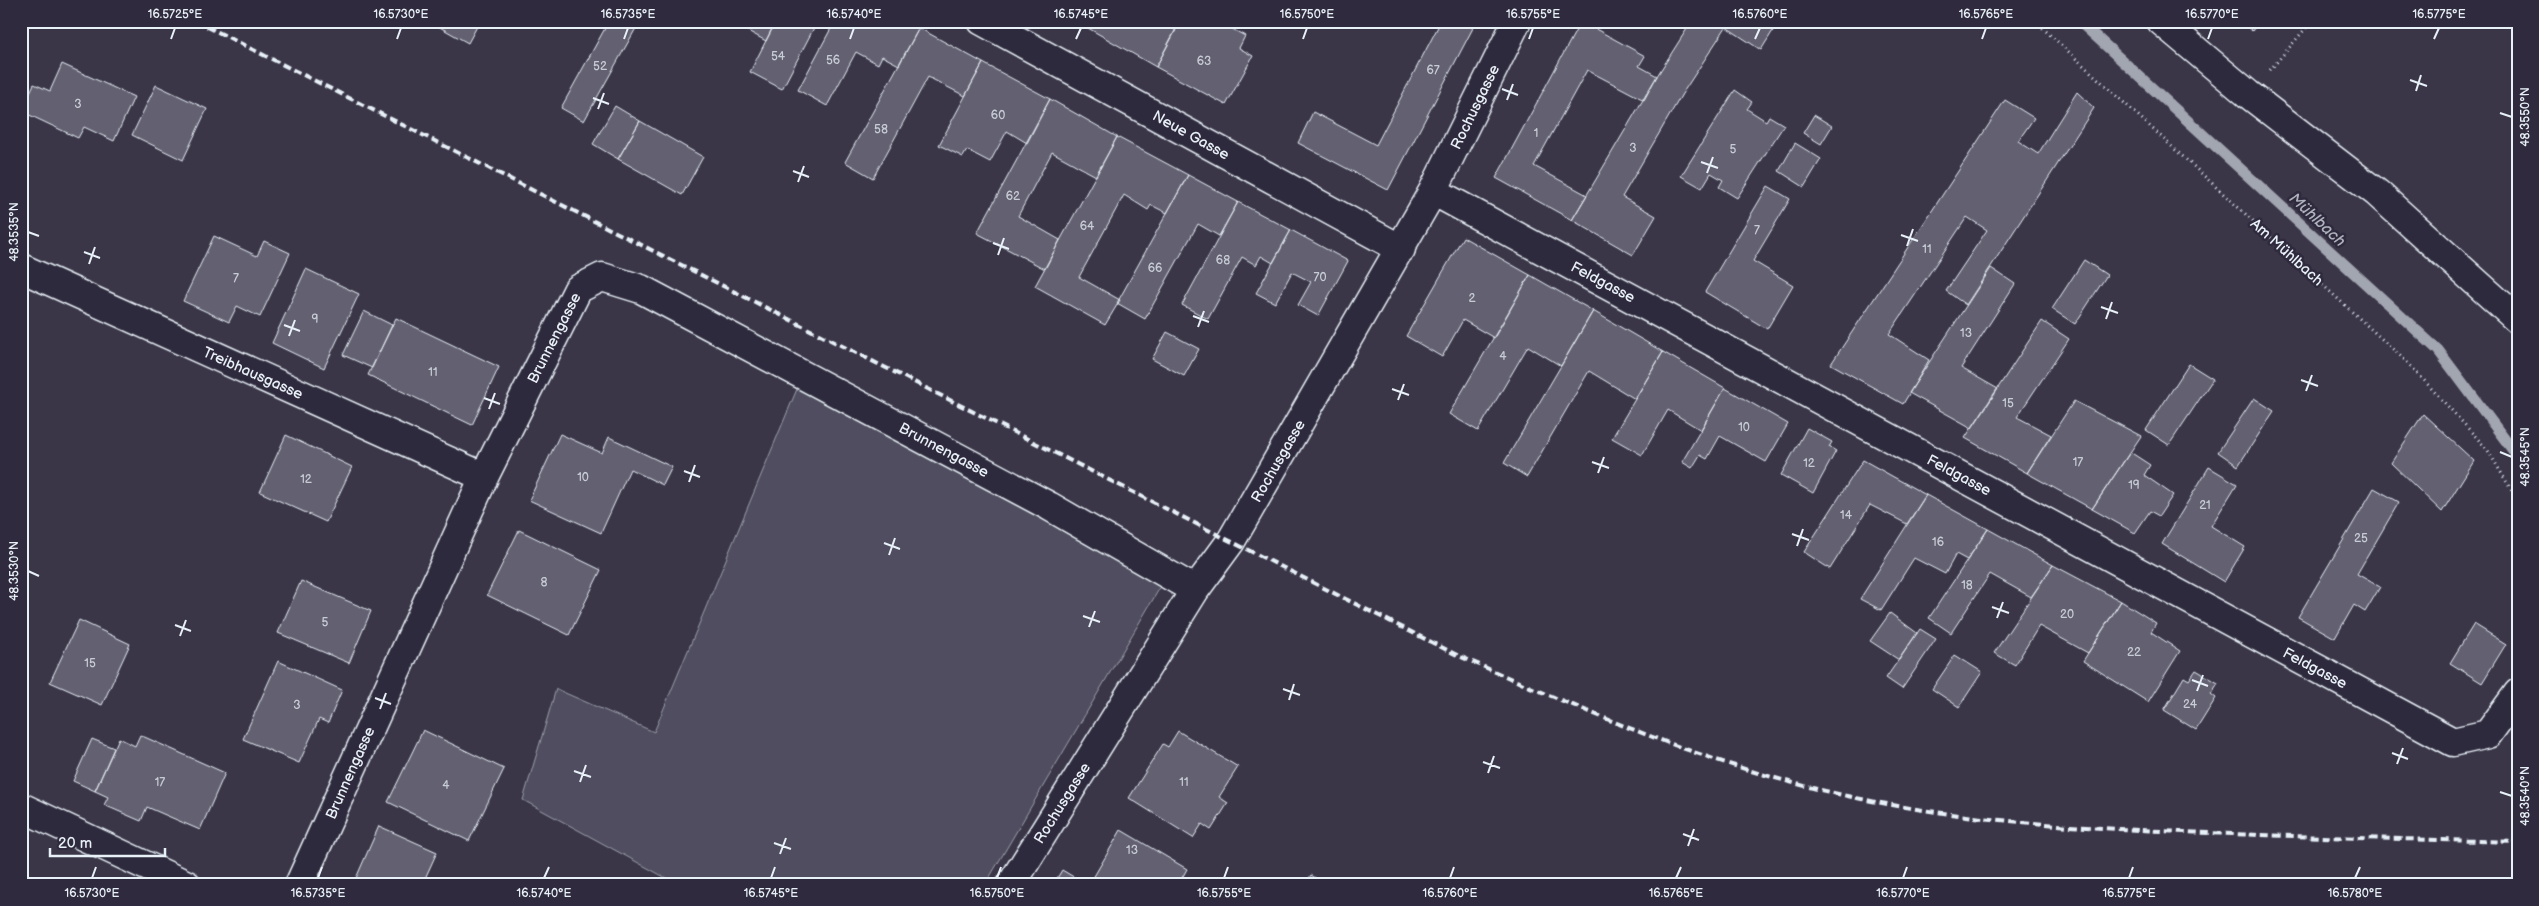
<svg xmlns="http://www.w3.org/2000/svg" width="2539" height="906" font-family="'Balsamiq Sans',sans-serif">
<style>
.green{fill:#504e5f;stroke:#9ca0ac}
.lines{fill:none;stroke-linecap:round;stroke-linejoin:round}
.stream{stroke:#a2a6b1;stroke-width:11}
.building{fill:#636171;stroke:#e8f1f8}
.minor-casing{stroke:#e8f1f8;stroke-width:31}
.path{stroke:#e8f1f8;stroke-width:3;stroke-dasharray:1 4;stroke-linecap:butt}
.minor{stroke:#2f2a3d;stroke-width:28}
.rail{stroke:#e8f1f8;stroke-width:4;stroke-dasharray:8 4;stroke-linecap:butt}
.ticks{fill:none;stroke:#e8f1f8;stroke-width:2}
.labels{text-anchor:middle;stroke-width:5;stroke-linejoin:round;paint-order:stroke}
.number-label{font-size:12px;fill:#c7cdd6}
.street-label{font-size:15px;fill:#e8f1f8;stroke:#2f2a3d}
.water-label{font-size:16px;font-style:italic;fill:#aeb2bd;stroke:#2f2a3d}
.neatline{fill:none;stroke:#e8f1f8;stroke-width:2}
.ticks-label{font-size:12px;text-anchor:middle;fill:#e8f1f8}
</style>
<rect width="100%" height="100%" fill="#3a3648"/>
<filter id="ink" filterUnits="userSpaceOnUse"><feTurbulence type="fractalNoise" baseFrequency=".02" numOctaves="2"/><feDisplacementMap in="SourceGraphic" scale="10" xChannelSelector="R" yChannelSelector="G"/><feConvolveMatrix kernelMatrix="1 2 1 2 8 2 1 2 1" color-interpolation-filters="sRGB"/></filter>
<g filter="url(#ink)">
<path class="green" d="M802,377l360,207 -177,301h-306l-156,-85 33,-111 98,43z"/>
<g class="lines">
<path class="stream" d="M2079,21l359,329 80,107"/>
</g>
<path class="building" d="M429,21h51l-12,22z
M609,21h37l-2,3 -4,-3 -56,100 -23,-13z
M749,21h27l-10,20 -22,-12z
M776,21h59l-4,8 -14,-7 -35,67 -32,-17z
M835,21h72l12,7 -20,37 -17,-9 -4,8 -22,-12 -29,54 -29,-16z
M1075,21h17l-4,7z
M1092,21h67l17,9 -20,37 -68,-39z
M1180,21h38l27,15 -6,12 14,8 -27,49 -70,-38z
M1441,21h20l12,7 -85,162 -90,-47 15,-31 63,33z
M1581,21l64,35 -6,10 18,10 -13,24 -57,-30 -53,96 53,29 -15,25 -76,-42z
M1692,21h87l-18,29 -35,-23 -44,67 -60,103 34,19 -23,39 -61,-35 85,-144z
M2241,21h19l-8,10z
M919,28l64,35 -18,33 -37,-19 -55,101 -28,-16z
M983,63l67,36 -23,44 -20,-12 -17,31 -23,-12 -4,7 -24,-12z
M62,64l72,33 -20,44 -30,-14 -6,11 -57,-27 13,-27 16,7z
M156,85l51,24 -24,51 -51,-25z
M1735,90l17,12 -5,7 19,12 3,-5 15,9 -47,73 -18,-11 4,-7 -12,-7 -9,15 -21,-12z
M2077,92l17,16 -128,197 -20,-14 41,-61 -20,-13 -78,117 40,26 -26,44 -72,-40 174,-264 29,18 -16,23 20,13z
M1050,99l67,38 -21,39 -44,-24 -34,64 42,24 -15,29 -68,-36z
M615,106l25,15 -22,38 -25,-15z
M1814,115l18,11 -11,18 -18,-11z
M640,121l63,36 -21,38 -64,-36z
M1117,137l71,38 -21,38 -16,-8 -3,5 -24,-15 -45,82 41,23 -15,25 -70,-39z
M1795,143l26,16 -17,28 -25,-16z
M1188,175l50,27 -19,34 -21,-12 -53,95 -28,-16z
M1768,186l22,13 -37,62 40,24 -26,44 -62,-37z
M1238,202l53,28 -18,33 -12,-7 -5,9 -14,-8 -34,62 -26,-14z
M1291,230l57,31 -30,55 -20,-11 13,-23 -19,-10 -17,31 -19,-10z
M214,236l43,20 7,-15 26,12 -30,64 -23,-11 -8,16 -46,-21z
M1463,237l67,38 -36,63 -31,-18 -21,37 -36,-21z
M2084,260l23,15 -32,49 -23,-15z
M1991,268l24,16 -54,84 37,21 -26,39 -63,-35z
M306,269l53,25 -35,74 -52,-25z
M1530,275l63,36 -32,55 -33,-20 -50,85 -29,-17z
M364,311l28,14 -20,43 -29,-13z
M1593,311l70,41 -28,47 -46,-28 -62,106 -23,-14z
M396,318l103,49 -27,58 -104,-50z
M2042,321l27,18 -52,78 34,18 -24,38 -62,-35z
M1167,332l32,17 -15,27 -32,-17z
M1663,352l62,36 -24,42 -33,-20 -26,45 -30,-17z
M2189,364l24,15 -44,66 -23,-15z
M1725,388l63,36 -22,38 -46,-26 -13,23 -7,-4 -8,13 -10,-6z
M2254,398l20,13 -36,55 -20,-14z
M2074,401l67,35 -49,73 -65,-36z
M2423,414l51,47 -32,51 -51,-49z
M1807,428l25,14 -3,5 7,4 -23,42 -32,-18z
M560,434l42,19 7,-16 63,30 -9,18 -33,-16 -29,64 -72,-33z
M286,435l66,32 -26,55 -66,-30z
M2130,452l20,13 -6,10 29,20 -14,21 -9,-5 -15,22 -43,-24z
M1863,460l63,35 -19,29 -37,-19 -40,64 -26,-17z
M2209,467l28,17 -26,42 34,21 -21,35 -62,-38z
M2374,488l25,14 -42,72 23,13 -15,25 -11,-7 -19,33 -37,-21z
M1926,495l62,34 -21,31 -11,-6 -11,20 -31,-16 -33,52 -21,-11z
M1988,529l65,36 -22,32 -41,-23 -39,59 -22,-15z
M519,530l82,40 -32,65 -82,-40z
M2053,565l68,36 -33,52 -49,-27 -24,39 -21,-12z
M301,581l70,30 -22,52 -71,-30z
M2121,601l35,22 -5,9 29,19 -32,51 -65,-41z
M1890,613l27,20 -18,27 -29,-19z
M79,620l51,24 -28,61 -52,-23z
M2474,624l32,20 -24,39 -32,-20z
M1920,629l16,10 -34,50 -16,-11z
M1955,655l27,17 -23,35 -27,-18z
M278,661l64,29 -14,33 -9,-4 -20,44 -56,-24z
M2196,670l22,13 -7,11 5,4 -20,32 -32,-20 20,-33 5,3z
M423,730l81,39 -35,72 -81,-39z
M1178,731l60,36 -19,30 9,6 -17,27 -9,-6 -9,14 -64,-40 34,-54 5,3z
M140,735l85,38 -25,57 -53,-23 -6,14 -37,-16 4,-8 -13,-6 24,-53 16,8z
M92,739l22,9 -19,43 -22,-10z
M379,826l58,26 -15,33h-69z
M1121,830l66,39 -9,16h-89z
M1062,870l25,15h-34z
M24,875l23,10h-26z
M1311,875l15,10h-21z"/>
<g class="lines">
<g class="minor-casing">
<path id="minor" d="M982,21l419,228
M2161,21l87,73 129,99 141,127
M1433,191l1020,551 35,-8 30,-41
M21,268l463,209
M21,807l166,78
M299,885l185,-408 94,-188 24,-12 39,12 408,217 146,84
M1011,885l184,-295 36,-49 202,-350 84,-170"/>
</g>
<path class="path" d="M2035,21l374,343 78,85 31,52
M2270,70l42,-49"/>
<use href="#minor" class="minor"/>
<path class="rail" d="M196,21l1263,635c117,51 234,103 358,133 121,30 244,38 368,43 111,5 222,7 333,10"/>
</g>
</g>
<path class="ticks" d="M171,39l4,-11M397,39l4,-11M624,39l4,-11M850,39l4,-11M1076,39l5,-11M1303,39l4,-11M1529,39l4,-11M1755,39l5,-11M1982,39l4,-11M2208,39l4,-11M2434,39l5,-11M2410,80l17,6M1502,89l16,6M2416,91l5,-16M593,98l16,6M1507,100l6,-16M598,109l6,-16M2500,113l12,4M1701,162l17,6M793,171l16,6M1707,173l6,-16M798,182l6,-16M28,232l11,4M1901,235l17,6M993,243l16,6M1907,246l6,-17M84,252l16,6M998,255l6,-17M89,264l6,-17M2101,307l17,6M1193,316l16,6M2106,319l6,-17M284,325l16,6M1198,327l6,-16M289,336l6,-16M2301,380l17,6M1392,389l17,6M2306,391l6,-16M484,398l16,6M1398,400l6,-16M489,409l6,-16M2500,452l12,5M1592,462l17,6M684,471l16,6M1598,473l6,-16M689,482l6,-17M1792,534l17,6M884,543l16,6M1797,546l6,-17M889,555l6,-17M28,571l11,5M1992,607l17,6M1083,616l17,6M1997,618l6,-16M175,625l16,6M1089,627l6,-16M180,636l6,-16M2192,680l16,6M1283,689l17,6M2197,691l6,-16M375,698l16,6M1289,700l5,-16M380,709l6,-16M2392,753l16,6M1483,762l17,6M2397,764l6,-16M574,771l17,6M1488,773l6,-17M580,782l6,-17M2500,792l12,4M1683,834l16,6M774,843l17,6M1688,846l6,-17M780,854l6,-16M92,878l4,-11M318,878l4,-11M544,878l5,-11M771,878l4,-11M997,878l4,-11M1224,878l4,-11M1450,878l4,-11M1676,878l5,-11M1903,878l4,-11M2129,878l4,-11M2355,878l5,-11"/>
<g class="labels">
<g class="number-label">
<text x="778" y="60">54</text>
<text x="833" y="64">56</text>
<text x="1204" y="65">63</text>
<text x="600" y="70">52</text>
<text x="1433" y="74">67</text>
<text x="78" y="108">3</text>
<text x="998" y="119">60</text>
<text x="881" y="133">58</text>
<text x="1536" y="137">1</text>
<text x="1633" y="152">3</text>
<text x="1733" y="153">5</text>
<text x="1013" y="200">62</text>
<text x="1087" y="230">64</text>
<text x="1757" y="234">7</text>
<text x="1927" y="253">11</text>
<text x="1223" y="264">68</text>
<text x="1155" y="272">66</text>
<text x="1320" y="281">70</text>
<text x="236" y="282">7</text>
<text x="1472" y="302">2</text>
<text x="315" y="323">9</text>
<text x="1966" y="337">13</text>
<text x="1503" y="360">4</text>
<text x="433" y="376">11</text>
<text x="2008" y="407">15</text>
<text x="1744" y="431">10</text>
<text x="2078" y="466">17</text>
<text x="1809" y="467">12</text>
<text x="583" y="481">10</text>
<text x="306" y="483">12</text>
<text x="2134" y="489">19</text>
<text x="2205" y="509">21</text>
<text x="1846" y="519">14</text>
<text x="2361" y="542">25</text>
<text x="1938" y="546">16</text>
<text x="544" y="586">8</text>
<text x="1967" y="589">18</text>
<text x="2067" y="618">20</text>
<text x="325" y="626">5</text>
<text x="2134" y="656">22</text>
<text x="90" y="667">15</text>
<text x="2190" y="708">24</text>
<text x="297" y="709">3</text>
<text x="160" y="786">17</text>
<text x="1184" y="786">11</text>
<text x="446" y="789">4</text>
<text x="1132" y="854">13</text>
</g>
<g class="street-label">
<text transform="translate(1475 107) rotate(-64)" y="5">Rochusgasse</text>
<text transform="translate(1191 135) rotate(29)" y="5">Neue Gasse</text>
<text transform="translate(2287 252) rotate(42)" y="5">Am Mühlbach</text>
<text transform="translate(1603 282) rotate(28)" y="5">Feldgasse</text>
<text transform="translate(554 338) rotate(-63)" y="5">Brunnengasse</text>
<text transform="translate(253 373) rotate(24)" y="5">Treibhausgasse</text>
<text transform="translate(944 450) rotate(28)" y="5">Brunnengasse</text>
<text transform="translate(1278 461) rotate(-60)" y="5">Rochusgasse</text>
<text transform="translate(1959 475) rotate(28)" y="5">Feldgasse</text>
<text transform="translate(2315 668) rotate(28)" y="5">Feldgasse</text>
<text transform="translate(350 773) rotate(-66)" y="5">Brunnengasse</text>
<text transform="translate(1062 803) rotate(-58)" y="5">Rochusgasse</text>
</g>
<g class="water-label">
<text transform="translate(2318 219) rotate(43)" y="6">Mühlbach</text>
</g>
</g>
<rect width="2539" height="906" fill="none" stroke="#2f2a3d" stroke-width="55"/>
<path d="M50 848v8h115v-8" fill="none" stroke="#e8f1f8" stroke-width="2.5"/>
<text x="58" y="848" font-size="15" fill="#e8f1f8" stroke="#2f2a3d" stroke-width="4" paint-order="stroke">20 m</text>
<rect x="28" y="28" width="2484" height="850" class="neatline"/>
<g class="ticks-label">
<text x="175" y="18">16.5725°E</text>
<text x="401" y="18">16.5730°E</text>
<text x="628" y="18">16.5735°E</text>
<text x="854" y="18">16.5740°E</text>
<text x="1081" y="18">16.5745°E</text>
<text x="1307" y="18">16.5750°E</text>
<text x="1533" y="18">16.5755°E</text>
<text x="1760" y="18">16.5760°E</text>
<text x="1986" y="18">16.5765°E</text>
<text x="2212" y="18">16.5770°E</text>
<text x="2439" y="18">16.5775°E</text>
<text transform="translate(2525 117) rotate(-90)" y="4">48.3550°N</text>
<text transform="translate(14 232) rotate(-90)" y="4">48.3535°N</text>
<text transform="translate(2525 457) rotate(-90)" y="4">48.3545°N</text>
<text transform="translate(14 571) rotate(-90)" y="4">48.3530°N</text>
<text transform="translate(2525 796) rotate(-90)" y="4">48.3540°N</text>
<text x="92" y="897">16.5730°E</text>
<text x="318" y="897">16.5735°E</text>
<text x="544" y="897">16.5740°E</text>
<text x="771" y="897">16.5745°E</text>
<text x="997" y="897">16.5750°E</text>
<text x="1224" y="897">16.5755°E</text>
<text x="1450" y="897">16.5760°E</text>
<text x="1676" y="897">16.5765°E</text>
<text x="1903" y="897">16.5770°E</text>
<text x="2129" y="897">16.5775°E</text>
<text x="2355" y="897">16.5780°E</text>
</g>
</svg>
